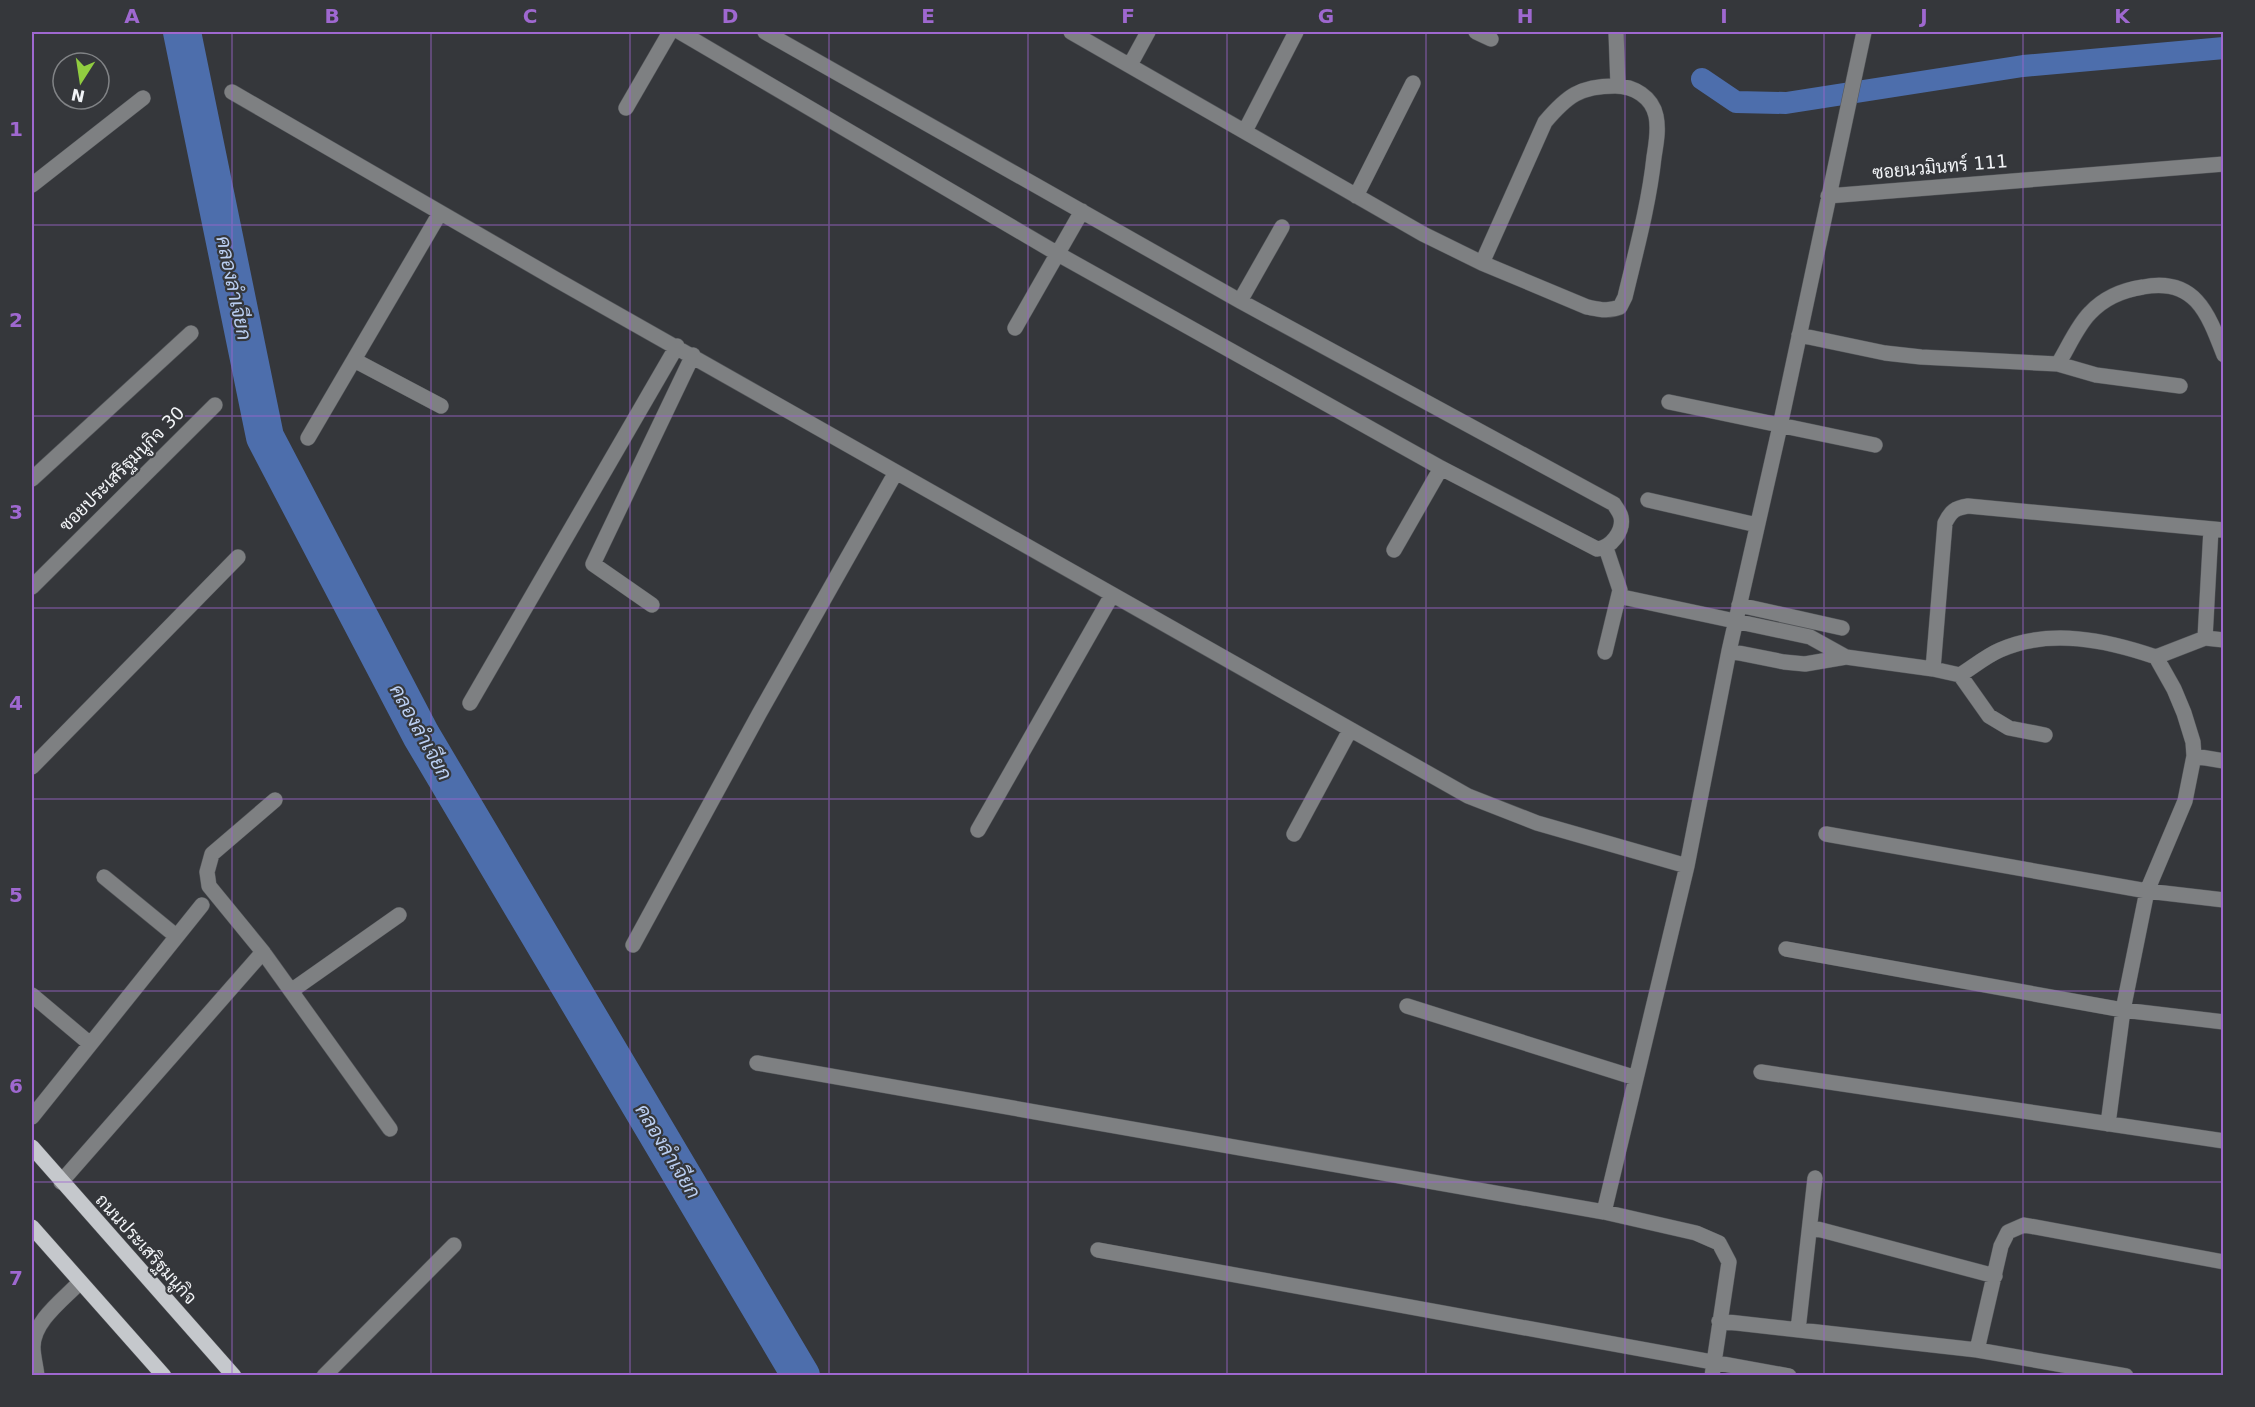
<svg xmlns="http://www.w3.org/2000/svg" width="2255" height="1407" font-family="'DejaVu Sans',Sarabun,sans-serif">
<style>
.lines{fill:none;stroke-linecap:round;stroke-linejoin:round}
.canal{stroke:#4d6eac;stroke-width:22}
.river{stroke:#4d6eac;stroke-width:38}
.minor-casing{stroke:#535559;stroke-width:16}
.major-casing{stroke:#535559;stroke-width:16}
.minor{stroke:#7e8082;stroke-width:15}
.major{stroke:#c5c8cc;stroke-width:15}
.grid{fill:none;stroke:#9f68d0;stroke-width:1.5;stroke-opacity:0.55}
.labels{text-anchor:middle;stroke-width:4.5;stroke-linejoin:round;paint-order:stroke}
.street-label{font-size:18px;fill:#f2f4f7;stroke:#35373b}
.water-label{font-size:20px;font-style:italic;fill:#bacef1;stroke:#35373b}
.neatline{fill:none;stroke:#9f68d0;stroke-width:2}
.grid-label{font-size:20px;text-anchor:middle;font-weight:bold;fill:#9f68d0}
</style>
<rect width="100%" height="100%" fill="#35373b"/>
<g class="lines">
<path class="canal" d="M1702,79l34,23 50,1 237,-37 201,-18"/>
<path class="river" d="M182,32l83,405 156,298 380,641"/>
<g class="minor-casing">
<path id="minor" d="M680,32l378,222 383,214 156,81c14,-1 27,-18 24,-32 -1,-5 -5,-9 -7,-13l-374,-203 -475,-269
M1071,32l352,202 59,29 105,44c11,2 21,5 33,0l5,-10c11,-46 24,-93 29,-140 2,-13 5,-27 2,-41 -4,-19 -22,-30 -41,-30 -35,0 -48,10 -70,36l-63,141
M1476,32l15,7
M1616,32l2,54
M1130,65l18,-33
M232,92l325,188 911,516 69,27 150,43
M626,108l44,-76
M1245,131l51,-99
M32,185l111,-87
M1356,196l57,-113
M1828,196l396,-32
M1240,301l42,-74
M1015,328l67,-117
M1799,335l86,18 36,4 137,7 38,11 84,11
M354,360l87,46
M2058,364c10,-16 19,-38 32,-51 14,-15 33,-23 53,-26 52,-10 65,26 81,68
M1669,402l206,43
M308,438l132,-225
M32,479l159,-146
M1648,500l109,25
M1394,550l47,-82
M32,587l183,-182
M1627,598l183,39 36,20
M652,605l-59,-41 100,-209
M1739,605l103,23
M2205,638l19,2
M1729,651l55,11 21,2 41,-7 87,12
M1605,652l15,-62 -14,-42
M2156,657l49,-19 6,-109
M1960,675c13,-8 26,-19 40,-25 50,-22 106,-10 156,7l18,32 10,24 9,29 1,14 -9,45 -38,90 -24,119 -15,114
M470,703l207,-357
M2045,735l-36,-7 -20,-12 -29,-41 -27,-6 12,-146c6,-12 10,-15 23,-17l256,24
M2194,756l30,5
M32,767l206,-210
M275,800l-63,54 -5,18 2,14 54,66 127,177
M978,830l134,-235
M1294,834l56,-104
M1826,834l321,57 77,9
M104,877l72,59
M633,945l126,-231 137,-242
M1786,949l337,61 101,12
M291,991l108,-76
M32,995l57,48
M1407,1006l229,72
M757,1063l847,149 92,21 23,10 10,19 -17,114
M1761,1072l463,69
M32,1117l170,-212
M61,1182l202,-230
M1604,1212l83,-346 42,-215 51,-225 84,-394
M1810,1227l185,49
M1098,1250l691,126
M1719,1321l258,29 149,26
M1798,1330l17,-152
M1977,1350l24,-104 7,-14 16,-7 200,37
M37,1376c-1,-10 -4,-20 -4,-29 0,-26 31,-48 47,-65
M324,1376l130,-131"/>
</g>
<g class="major-casing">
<path id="major" d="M32,1147l202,229
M32,1227l132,149"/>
</g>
<use href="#minor" class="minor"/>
<use href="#major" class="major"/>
</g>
<path class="grid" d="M232,32v1344M431,32v1344M630,32v1344M829,32v1344M1028,32v1344M1227,32v1344M1426,32v1344M1625,32v1344M1824,32v1344M2023,32v1344M32,225h2192M32,416h2192M32,608h2192M32,799h2192M32,991h2192M32,1182h2192"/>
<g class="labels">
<g class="street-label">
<text transform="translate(1940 167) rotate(-5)" y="6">ซอยนวมินทร์ 111</text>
<text transform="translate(122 469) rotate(-45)" y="6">ซอยประเสริฐมนูกิจ 30</text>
<text transform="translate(146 1249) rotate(48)" y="6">ถนนประเสริฐมนูกิจ</text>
</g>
<g class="water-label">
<text transform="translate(234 288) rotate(78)" y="7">คลองลำเจียก</text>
<text transform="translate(421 732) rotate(61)" y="7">คลองลำเจียก</text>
<text transform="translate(668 1151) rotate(59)" y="7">คลองลำเจียก</text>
</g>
</g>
<rect width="2255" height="1407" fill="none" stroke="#35373b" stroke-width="66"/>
<g transform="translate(81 81) rotate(192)"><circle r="28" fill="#35373b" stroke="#818386" stroke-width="1.5"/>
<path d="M0-4.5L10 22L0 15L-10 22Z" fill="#91cd40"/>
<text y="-9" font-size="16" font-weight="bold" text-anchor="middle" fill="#f2f4f7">N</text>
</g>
<rect x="33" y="33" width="2189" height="1341" class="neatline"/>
<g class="grid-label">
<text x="132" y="23">A</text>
<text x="332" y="23">B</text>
<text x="530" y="23">C</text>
<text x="730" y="23">D</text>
<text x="928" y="23">E</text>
<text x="1128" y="23">F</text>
<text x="1326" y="23">G</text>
<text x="1525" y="23">H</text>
<text x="1724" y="23">I</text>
<text x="1924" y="23">J</text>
<text x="2122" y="23">K</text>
<text x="16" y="136">1</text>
<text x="16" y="327">2</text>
<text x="16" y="519">3</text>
<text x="16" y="710">4</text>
<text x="16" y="902">5</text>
<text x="16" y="1093">6</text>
<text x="16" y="1285">7</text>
</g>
</svg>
